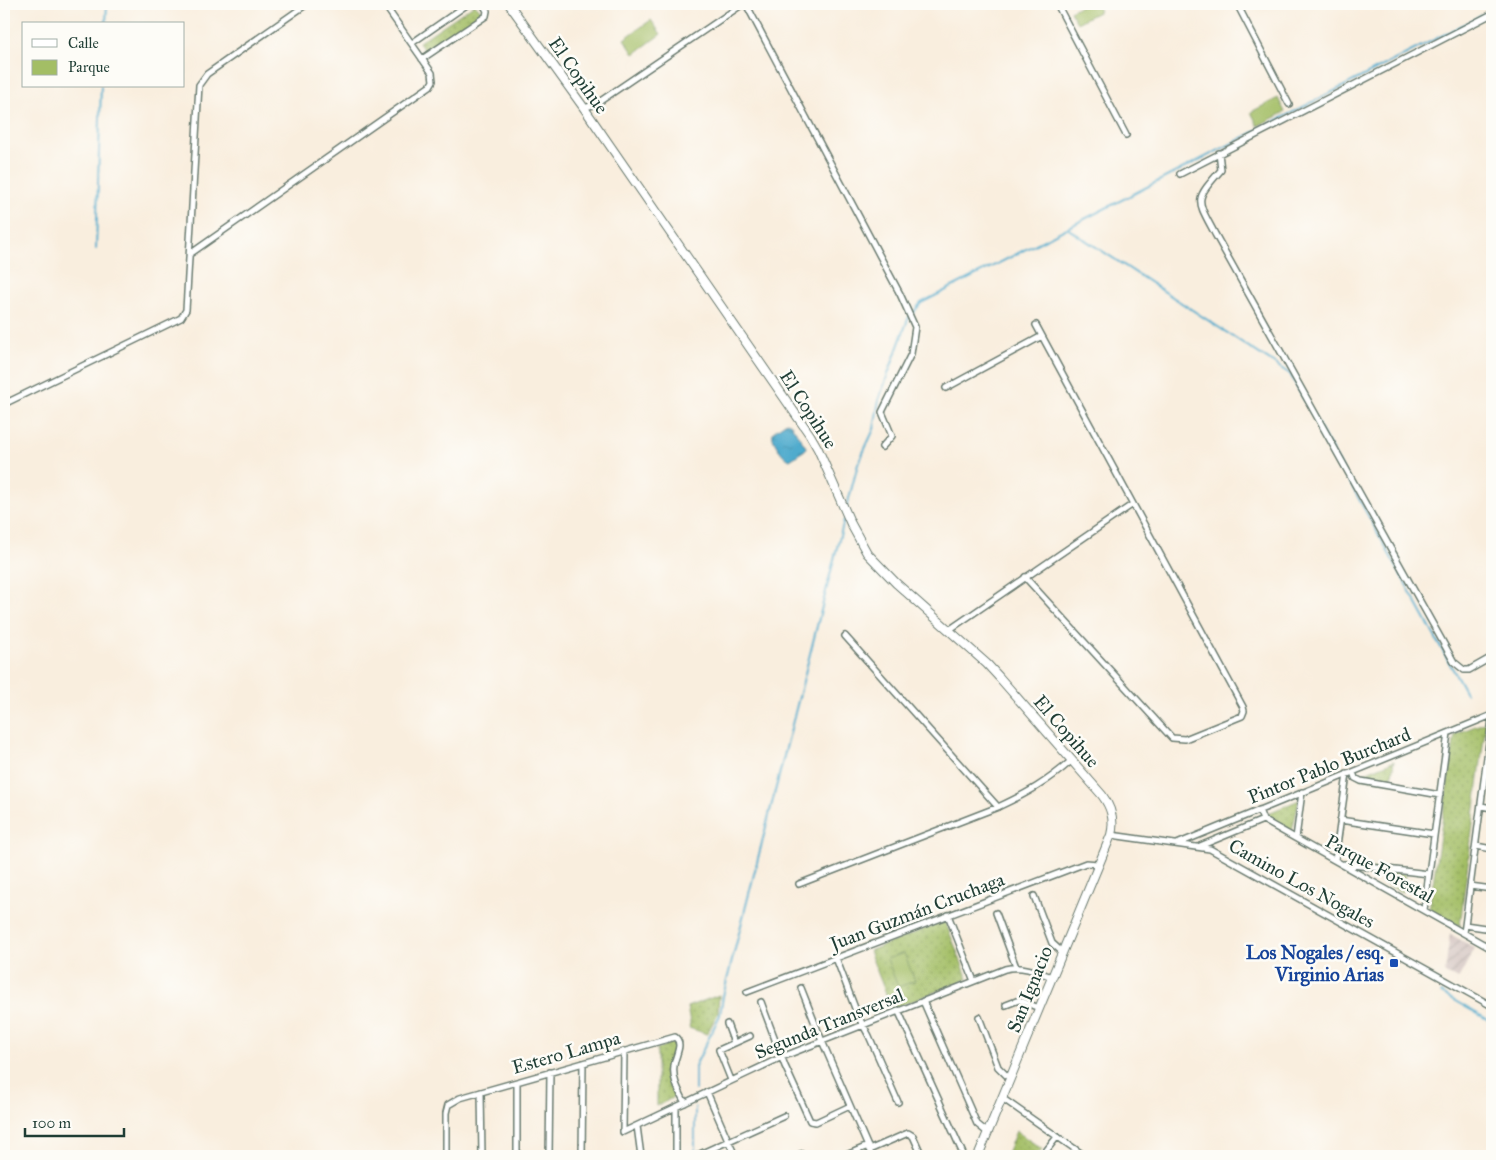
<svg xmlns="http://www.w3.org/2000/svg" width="1496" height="1160" font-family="'IM FELL Great Primer',serif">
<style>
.industrial{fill:url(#industrial-furrows)}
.green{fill:url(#green-dots);stroke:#617e4c}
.pitch{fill:#a3be65;stroke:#617e4c}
.water{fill:url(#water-ripples);stroke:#377480}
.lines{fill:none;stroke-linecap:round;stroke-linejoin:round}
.stream{stroke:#4fabcd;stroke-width:2}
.minor-casing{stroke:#6b7b70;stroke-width:8}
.secondary-casing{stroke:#6b7b70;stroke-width:10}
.minor{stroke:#fff;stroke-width:5}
.secondary{stroke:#fff;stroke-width:8}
.transit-dot{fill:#1a4fb4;stroke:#fdfcf7;stroke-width:2}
.labels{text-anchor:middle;stroke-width:5;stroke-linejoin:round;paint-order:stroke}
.street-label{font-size:19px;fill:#1f3d34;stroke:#fdfcf7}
.transit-label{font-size:19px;font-weight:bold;fill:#164399;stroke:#fdfcf7;text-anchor:end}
</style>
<defs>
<pattern id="industrial-furrows" width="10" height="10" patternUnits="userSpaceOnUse" patternTransform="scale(1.25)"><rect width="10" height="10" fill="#d0c0bc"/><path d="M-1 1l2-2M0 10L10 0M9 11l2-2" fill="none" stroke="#a89d9a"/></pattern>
<pattern id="green-dots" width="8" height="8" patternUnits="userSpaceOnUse" patternTransform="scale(1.25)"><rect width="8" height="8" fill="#a3be65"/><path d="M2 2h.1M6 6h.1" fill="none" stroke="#849c54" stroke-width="1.8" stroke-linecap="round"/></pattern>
<pattern id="water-ripples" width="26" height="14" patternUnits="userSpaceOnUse" patternTransform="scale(1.25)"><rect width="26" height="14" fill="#4fabcd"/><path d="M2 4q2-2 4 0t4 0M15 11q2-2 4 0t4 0" fill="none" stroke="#418ca7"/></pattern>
</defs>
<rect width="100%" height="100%" fill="#fdfcf7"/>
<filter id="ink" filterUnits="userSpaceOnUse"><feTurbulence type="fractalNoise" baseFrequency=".02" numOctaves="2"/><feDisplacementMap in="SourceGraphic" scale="10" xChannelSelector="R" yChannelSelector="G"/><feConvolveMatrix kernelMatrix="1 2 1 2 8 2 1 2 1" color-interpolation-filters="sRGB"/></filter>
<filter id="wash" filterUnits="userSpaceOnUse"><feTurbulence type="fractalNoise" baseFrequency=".0096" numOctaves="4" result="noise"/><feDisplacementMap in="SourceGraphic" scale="20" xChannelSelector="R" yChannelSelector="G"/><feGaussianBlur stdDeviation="1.12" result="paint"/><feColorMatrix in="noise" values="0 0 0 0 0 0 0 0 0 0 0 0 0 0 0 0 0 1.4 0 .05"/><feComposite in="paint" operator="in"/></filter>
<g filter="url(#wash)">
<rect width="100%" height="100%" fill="#f9eede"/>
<path class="industrial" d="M1450,934l25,14 -17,31 -13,-6z"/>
<path class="green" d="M475,4l8,9 -58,40 -6,-11z
M1486,722l-26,204 -31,-16 26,-176z
M1394,761l-3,21 -31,-4v-3z
M1299,800l-7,32 -24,-14v-4l3,-2z
M1370,869l35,5 -3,18 -19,-9 -1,-4 -5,-3 -12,-2z
M945,921l23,58 -76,30 -23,-58z
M719,995l-1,18 -11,21 -18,-6 1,-5 -3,-16z
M671,1043l3,1 1,3 -6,14 -1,11 8,24 -19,10v-57z
M1016,1131l26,18 -6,7h-30z"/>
<path class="pitch" d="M1084,4h12l4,7 -23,12 -7,-12z
M651,20l10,14 -27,20 -10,-15z
M1278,98l7,14 -27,14 -7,-14z
M904,953l11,28 -17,6 -11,-28z"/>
<path class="water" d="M786,422l4,1 16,24 -1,3 -15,10c-6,-2 -20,-20 -17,-27 2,-4 10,-8 13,-11z"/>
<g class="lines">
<path class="stream" d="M106,24l1,-20
M1067,228l223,146 176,319
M96,249l5,-163
M847,506l11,-42 16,-35 5,-30 29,-80 13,-16 571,-293
M1441,993l51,29
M695,1090v-24l25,-51 3,-19 121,-476
M695,1108v48"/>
</g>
</g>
<g filter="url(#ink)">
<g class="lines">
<g class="minor-casing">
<path id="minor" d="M746,4l154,290 15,33 -4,27 -29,58 10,24 -10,11
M1057,4l69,131
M1237,4l52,100
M412,43l56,-39
M422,59l64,-43 1,-5 -4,-7
M584,108l12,-4 147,-100
M1219,153l2,17c-27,31 -25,28 -6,64l239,428 10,8h5l23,-13
M1180,174l312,-160
M190,254l240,-168 3,-5 -1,-8 -48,-69
M946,388l96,-52
M4,404l177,-86 5,-8 13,-225 8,-11 100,-70
M1025,577l147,161 13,1 57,-23 2,-5 -1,-4 -207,-382
M949,630l184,-126
M845,636l153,171
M1353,772l2,6 6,3 79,14
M1481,806l11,2
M1259,810l4,10 229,129
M1340,820l94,14
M1111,835l99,14 282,157
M1296,838l6,-46
M1177,844l315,-129
M1200,846l63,-26
M1476,846l16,3
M1335,860l12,-86
M1344,864l85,10
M799,884l199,-77c30,-14 49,-25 73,-46
M1470,886l22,3
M1034,896l18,47 10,9
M1424,910l24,-177
M996,913l20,54
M948,915l26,66
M1465,925l27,4
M1464,933l28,-214
M836,958l22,58 11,20 29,66
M801,988l21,53 50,115
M747,992l339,-129 12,1
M923,1001l54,123 11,9
M761,1002l24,64 25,55 6,1 34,-16
M1006,1005l13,-5 20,8
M898,1010l66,146
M979,1017l19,50 12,12
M727,1024l7,19
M624,1051l-1,81 159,-75 223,-88c16,-4 31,2 47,8
M731,1080l-12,-30 31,-14
M517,1082v74
M481,1092l1,64
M707,1092l28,64
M1002,1098l83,58
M676,1107v49
M637,1126l4,30
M869,1150l39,-17 5,3 9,20
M700,1154l84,-38
M446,1156v-43l2,-8 12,-7 215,-61c9,7 0,18 -1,29 -2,13 5,25 11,37
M549,1156l1,-84
M582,1156l1,-93
M796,1156l5,-2
M844,1156l24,-10
M1042,1156l15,-19"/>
</g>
<g class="secondary-casing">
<path id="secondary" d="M509,4l75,104 226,327 8,14 33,75 16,29 29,30 91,81 12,13 103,118c9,12 13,24 9,40l-133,321"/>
</g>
<use href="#minor" class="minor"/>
<use href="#secondary" class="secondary"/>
</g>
</g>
<rect class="transit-dot" x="1389" y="958" width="10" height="10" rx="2.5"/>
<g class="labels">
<g class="street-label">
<text transform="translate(579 75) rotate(55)" y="7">El Copihue</text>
<text transform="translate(809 409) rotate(57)" y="7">El Copihue</text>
<text transform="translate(1067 731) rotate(49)" y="7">El Copihue</text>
<text transform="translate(1329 765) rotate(-22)" y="7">Pintor Pablo Burchard</text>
<text transform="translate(1380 868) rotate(29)" y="7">Parque Forestal</text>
<text transform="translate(1302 883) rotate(29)" y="7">Camino Los Nogales</text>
<text transform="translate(917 911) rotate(-21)" y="7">Juan Guzmán Cruchaga</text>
<text transform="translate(1029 989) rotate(-68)" y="7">San Ignacio</text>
<text transform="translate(829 1023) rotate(-22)" y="7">Segunda Transversal</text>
<text transform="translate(566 1052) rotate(-16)" y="7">Estero Lampa</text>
</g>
<g class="transit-label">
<text x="1384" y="959">Los Nogales / esq.<tspan x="1384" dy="22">Virginio Arias</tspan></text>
</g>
</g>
<rect width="1496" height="1160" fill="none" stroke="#fdfcf7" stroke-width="20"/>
<rect x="22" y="22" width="162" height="65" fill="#fdfcf7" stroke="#a4b0a9"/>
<rect x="32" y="39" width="25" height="8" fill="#ffffff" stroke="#a4b0a9"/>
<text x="68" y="48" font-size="15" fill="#1f3d34">Calle</text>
<rect x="32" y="60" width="25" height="15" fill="#a3be65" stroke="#a4b0a9"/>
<text x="68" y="72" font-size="15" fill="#1f3d34">Parque</text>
<path d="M25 1128v8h99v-8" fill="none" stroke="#1f3d34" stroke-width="2.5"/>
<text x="32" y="1128" font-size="15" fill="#1f3d34" stroke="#fdfcf7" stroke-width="4" paint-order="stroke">100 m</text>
</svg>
